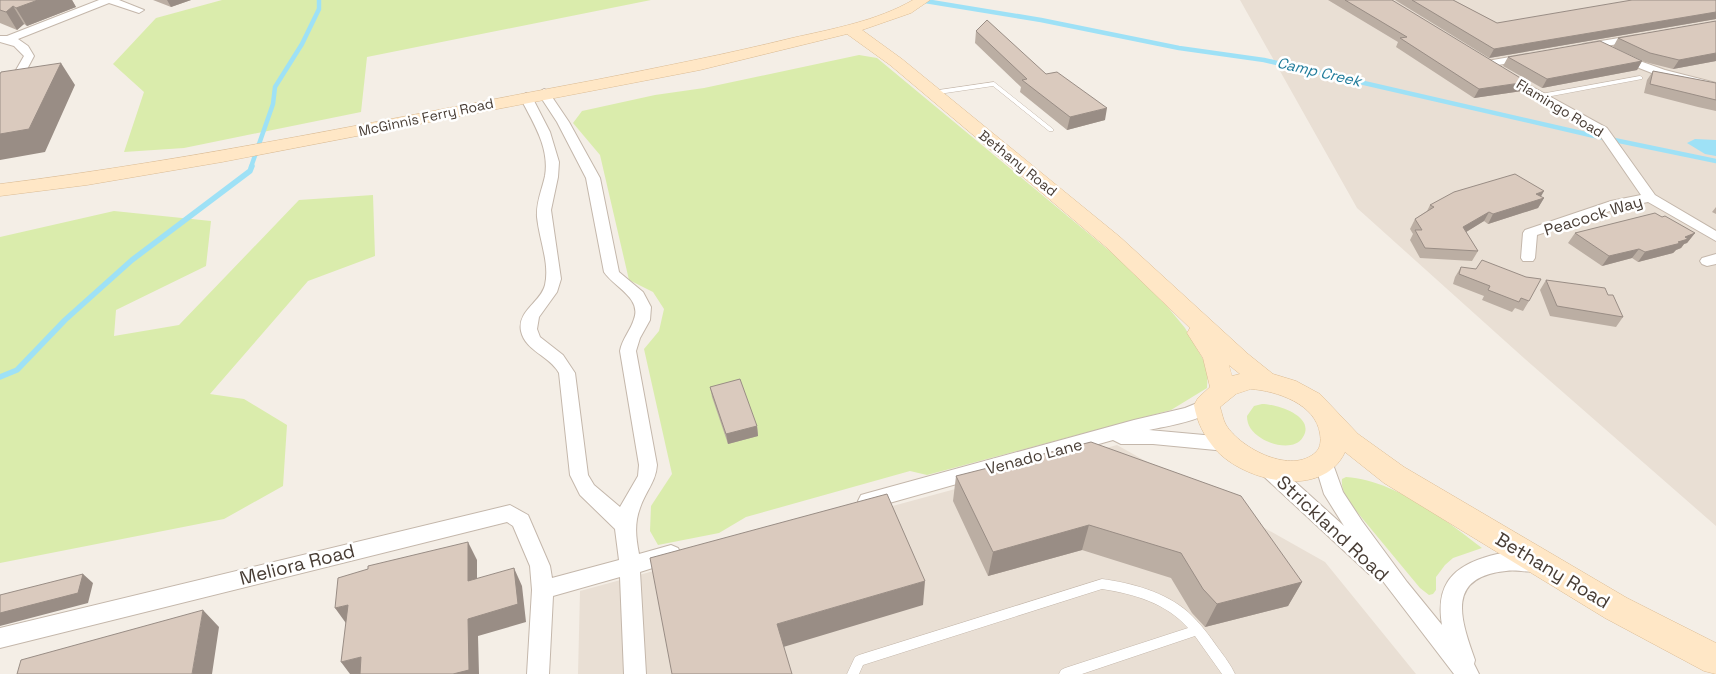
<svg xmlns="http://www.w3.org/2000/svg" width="1716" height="674" font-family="'Space Grotesk',sans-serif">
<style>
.residential{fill:#e9dfd4}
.green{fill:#daecac}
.water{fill:#9ee1f6}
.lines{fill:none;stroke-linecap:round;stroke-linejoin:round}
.stream-far1{stroke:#9ee1f6;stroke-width:4.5}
.stream{stroke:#9ee1f6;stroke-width:5.5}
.lane-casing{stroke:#c4b7ab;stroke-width:1}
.street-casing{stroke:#c4b7ab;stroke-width:2}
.secondary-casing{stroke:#dcbc94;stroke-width:1}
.lane{fill:#fff;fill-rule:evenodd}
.street{fill:#fff;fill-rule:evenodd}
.secondary{fill:#ffe7c6;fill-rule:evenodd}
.wall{fill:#bbaea3}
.shaded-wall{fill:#998d85}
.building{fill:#dacabe;stroke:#998d85}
.labels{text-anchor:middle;stroke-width:5;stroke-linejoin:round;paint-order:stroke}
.far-street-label{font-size:14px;fill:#483d35;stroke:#fff}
.far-water-label{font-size:15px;font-style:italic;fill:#217c9b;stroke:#fff}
.street-label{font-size:16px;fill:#483d35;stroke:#fff}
.near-street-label{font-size:19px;fill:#483d35;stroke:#fff}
</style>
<rect width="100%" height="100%" fill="#f4eee6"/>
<path class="residential" d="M1240,0h476v526l-191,-167 -168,-151z
M1117,445l208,117 91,112h-838l2,-83z"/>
<path class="green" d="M222,0h429l-284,57 -6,55 -177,36 -60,4 20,-60 -31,-28 43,-46z
M859,55l18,3 270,224 38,46 23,40 -1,20 -36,22 -244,65 -17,-4 -164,46 -27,16 -61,12 -8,-14 1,-25 21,-32 -28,-125 15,-18 5,-22 -11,-17 -24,-12 -29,-125 -27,-32 9,-12 73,-16 49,-7z
M373,195l2,61 -67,25 -98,113 34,5 43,26 -4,61 -59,33 -224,44v-326l114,-26 97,10 -5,45 -90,44 -2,26 65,-11 120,-125z
M1262,404c14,0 54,12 41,33 -8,14 -32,8 -42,1 -9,-6 -14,-12 -14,-22l7,-10z
M1346,477c48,3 98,42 136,71l-29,10 -8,7 -9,12v13l-3,4 -4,1 -9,-7 -68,-82c-6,-9 -11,-16 -10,-27z"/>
<path class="water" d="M1695,139l21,1v16l-11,-2 -18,-11z"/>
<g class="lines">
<path class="stream-far1" d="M919,0l122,20 138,28 85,12 326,75 126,26
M251,167l22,-63 2,-17 27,-43 17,-35v-9"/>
<path class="stream" d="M0,377l17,-7 48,-50 67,-60 118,-89 2,-5"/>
<g class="lane-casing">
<path id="lane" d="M1640,76l2,1v2l-101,19 -3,-2 3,-2z
M994,82l59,47v2h-4l-56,-45 -61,9 -3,-2 3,-2z
M1102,579c30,4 63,13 86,33 12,11 21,23 30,36 6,8 13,17 17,26h-13l-27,-38 -113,38h-23l2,-4 4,-2 123,-40c-22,-25 -54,-34 -86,-39l-239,76 -4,9h-12l8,-17 4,-2z"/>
</g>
<g class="street-casing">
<path id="street" d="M99,0h20l25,10 -5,3 -30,-10 -91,36 10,7 6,10 -28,53 -6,4v-15l24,-42 -10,-10 -14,-4v-6h7z
M1637,35l5,3 -1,2 -58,10 -5,-3 5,-3z
M1527,54l4,1 1,2 -1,2 -44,8 -6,-3 6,-3z
M1620,54l45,16 51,13v6l-59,-14 -41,-16 -1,-2 1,-2z
M1507,73l100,55 48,67 61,36v10l-68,-39 -29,6 -82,27 -2,23 -2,3h-10l-2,-3 2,-25 2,-3 86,-29 30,-6 -42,-61 -96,-56 -2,-2 2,-2z
M544,89l4,2 21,31 31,56 19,94 24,20 8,15 -1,13 -10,18 -4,13 21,114c-1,17 -12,27 -17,43 -6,16 -4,30 -1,46l32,-9 7,3 3,6 -3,6 -38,12 6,102h-22l-4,-97 -67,19 -4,78h-22l5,-84 -2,-24 -17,-40 -6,-4 -507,126v-20l510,-123 18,10 22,51 2,12 67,-18 -4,-31 -35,-34 -10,-20 -11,-102c-9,-17 -34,-22 -38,-42 -4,-20 20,-29 24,-46 5,-22 -6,-46 -8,-68 -1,-15 5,-27 8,-41 5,-29 -13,-55 -25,-79l6,-4 6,4 18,35 9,30 -1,15 -7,33 10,69 -4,13 -18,25 -2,12 3,8 23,18 12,18 13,102 6,10 26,22 18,-31 1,-11 -19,-114c2,-12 11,-21 14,-32 8,-21 -20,-32 -30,-47l-18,-94 -29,-56 -19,-29z
M1716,254v10l-9,2 -5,-2 -2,-3 2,-3z
M1207,399l6,1 3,5c-9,16 -50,21 -67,25l77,7 6,2 3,5 -3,5 -6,2 -73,-7h-32l-8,-4 -245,69 -7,-2 -3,-6 3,-6 7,-2 266,-73 51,-12z
M1323,454l7,2 13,36 19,29 45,61 35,43c-6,-36 7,-56 41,-67 19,-7 38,-7 57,0l3,6 -3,6c-10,4 -22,-1 -34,1 -60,6 -46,47 -31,89l-1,4 5,10h-25l-75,-98 -10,-2 -110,-102 -2,-5 2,-5 7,-2 7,2 71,64 -20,-32 -10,-33 2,-5z"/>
</g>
<g class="secondary-casing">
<path id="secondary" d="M913,0h17l-19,13 -49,17 40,29 218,178 128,117 25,20 23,7 24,13 38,40 46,33 223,131 89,45v31l-12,-3 -99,-53 -221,-135 -39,-31c-22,48 -101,30 -130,-3 -11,-13 -18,-27 -21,-44l4,-7 12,-11 -7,-29 -16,-25 3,-5 -84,-81 -216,-182 -43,-31 -147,36 -478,92 -135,23 -87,11v-12c200,-25 397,-67 595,-104 66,-13 132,-26 197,-42 40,-9 85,-17 121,-38zM1229,365l1,1 10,8 -8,2zM1251,389c26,2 65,15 69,45 1,6 1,13 -4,18 -24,23 -75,-3 -90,-27 -3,-5 -4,-12 -6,-18l16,-13z"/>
</g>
<use href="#lane" class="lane"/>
<use href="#street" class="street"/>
<use href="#secondary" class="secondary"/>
</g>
<path class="wall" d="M0,0h72l4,7 -49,19 -3,-2 -7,6 -17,-7z
M153,0h38l-20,7z
M1328,0h64l130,91 -48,7 -78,-51 2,-5z
M1395,0h58l44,23 219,-23v19l-227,39z
M1716,21v40l-43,8 -28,-7 -32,-15 5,-9z
M976,31l70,43 59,46 -38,10 -47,-38 1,-5 -46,-44z
M1508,57l134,4 -5,9 -95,18 -39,-22z
M1653,71l63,12v28l-18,-4 -54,-14 3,-13z
M1541,197l3,1 -6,10 -50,16 -4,-3 -18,11 12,19 -6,10 -52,-3 -10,-18 3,-6 -3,-5 5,-10 12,-8 3,-6z
M1716,207v7l-4,-2z
M1662,217l33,16 -8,10 -3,1 -3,4 -5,2 -3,3 -35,9 -6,-4 -30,8 -34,-23 7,-10z
M1461,267l68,34 -6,10 -8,-3 -3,4 -30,-12 2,-4 -31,-12 2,-7z
M1546,280l62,15 15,22 -7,10 -66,-11 -10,-26z
M710,387l47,39 1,10 -30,8 -16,-47z
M956,476l346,106 -14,24 -83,21 -13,-14 -21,-35 -89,-28 -94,26 -35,-75z"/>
<path class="shaded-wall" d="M38,0h34l4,7 -49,19 -11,-18z
M167,0h24l-20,7z
M13,6l11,18 -7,6 -11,-18z
M1716,12v7l-227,39 5,-9z
M1716,53v8l-43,8 6,-9z
M1642,61l-5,9 -95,18 5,-9z
M61,63l14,22 -30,67 -45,8v-26z
M1527,82l-5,9 -48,7 5,-9z
M1107,108l-2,12 -38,10 3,-13z
M1544,191l-5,9 5,-2 -6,10 -50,16 5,-10 43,-20z
M1489,212l-5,9 -26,16 5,-10z
M1695,233l-8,10 -3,1 -3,4 -5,2 -3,3 -35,9 7,-10z
M1639,249l-7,9 -30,8 7,-10z
M757,426l1,10 -30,8 -2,-10z
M1089,525l-7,25 -94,26 5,-24z
M468,542l9,18v39l-9,-18z
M514,568l8,18 4,36 -48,14 1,38h-26l15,-55z
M83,574l10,9 -5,20 -88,23v-13z
M925,581l-2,24 -143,43 -3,-24z
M1302,582l-14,24 -83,21 12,-23z
M348,605v21l-13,-18z
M203,610l16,17 -7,47h-20z
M361,657l12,17h-23l-9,-12z"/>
<path class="building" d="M0,0h38l-22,8 -3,-2 -7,6 -6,-2z
M1345,0h47l135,82 -48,7 -79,-51 7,-1z
M1412,0h41l44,23 135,-23h84v12l-222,37z
M987,20l59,54 11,-2 50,36 -37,9 -48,-37 5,-1 -51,-48z
M1716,21v32l-37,7 -29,-7 -32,-15z
M1600,41l42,20 -95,18 -39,-22z
M61,63l-32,66 -29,5v-60l1,-2z
M1653,71l63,12v17l-66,-16z
M1515,174l29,17 -8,3 8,4 -51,16 -4,-2 -26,15 15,24 -53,-3 -10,-18h7l-7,-11 19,-12 -4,-2 24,-13z
M1655,213l7,4 3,-1 30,17 -10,4 3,2 -10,3 3,1 -36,9 -6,-3 -30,7 -34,-23z
M1482,260l44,17 15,2 -12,22 -8,-3 -2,4 -31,-12 2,-4 -31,-12 2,-7 15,2z
M1546,280l59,8 3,7h5l10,22 -66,-11z
M740,379l17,47 -31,8 -16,-47z
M1091,442l150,54 61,86 -85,22 -14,-15 -22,-36 -92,-28 -96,27 -37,-76z
M887,494l38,87 -148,43 15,50h-120l-22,-116z
M468,542v39l46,-13 4,36 -50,15 1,51 -16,4h-93l1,-17 -20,5 7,-57 -13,3 3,-30 30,-9v-3z
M83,574l-5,19 -78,20v-18z
M203,610l-11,64h-175l4,-14z"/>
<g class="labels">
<g class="far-street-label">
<text transform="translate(1560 108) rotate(31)" y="5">Flamingo Road</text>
<text transform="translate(426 117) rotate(-12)" y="5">McGinnis Ferry Road</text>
<text transform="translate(1018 163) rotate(39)" y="5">Bethany Road</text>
</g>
<g class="far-water-label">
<text transform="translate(1319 72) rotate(13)" y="5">Camp Creek</text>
</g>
<g class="street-label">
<text transform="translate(1593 215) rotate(-17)" y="6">Peacock Way</text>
<text transform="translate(1034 456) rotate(-15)" y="6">Venado Lane</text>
</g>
<g class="near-street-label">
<text transform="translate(1333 528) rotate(43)" y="7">Strickland Road</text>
<text transform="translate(297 564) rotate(-14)" y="7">Meliora Road</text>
<text transform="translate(1553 570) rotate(31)" y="7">Bethany Road</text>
</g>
</g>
</svg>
